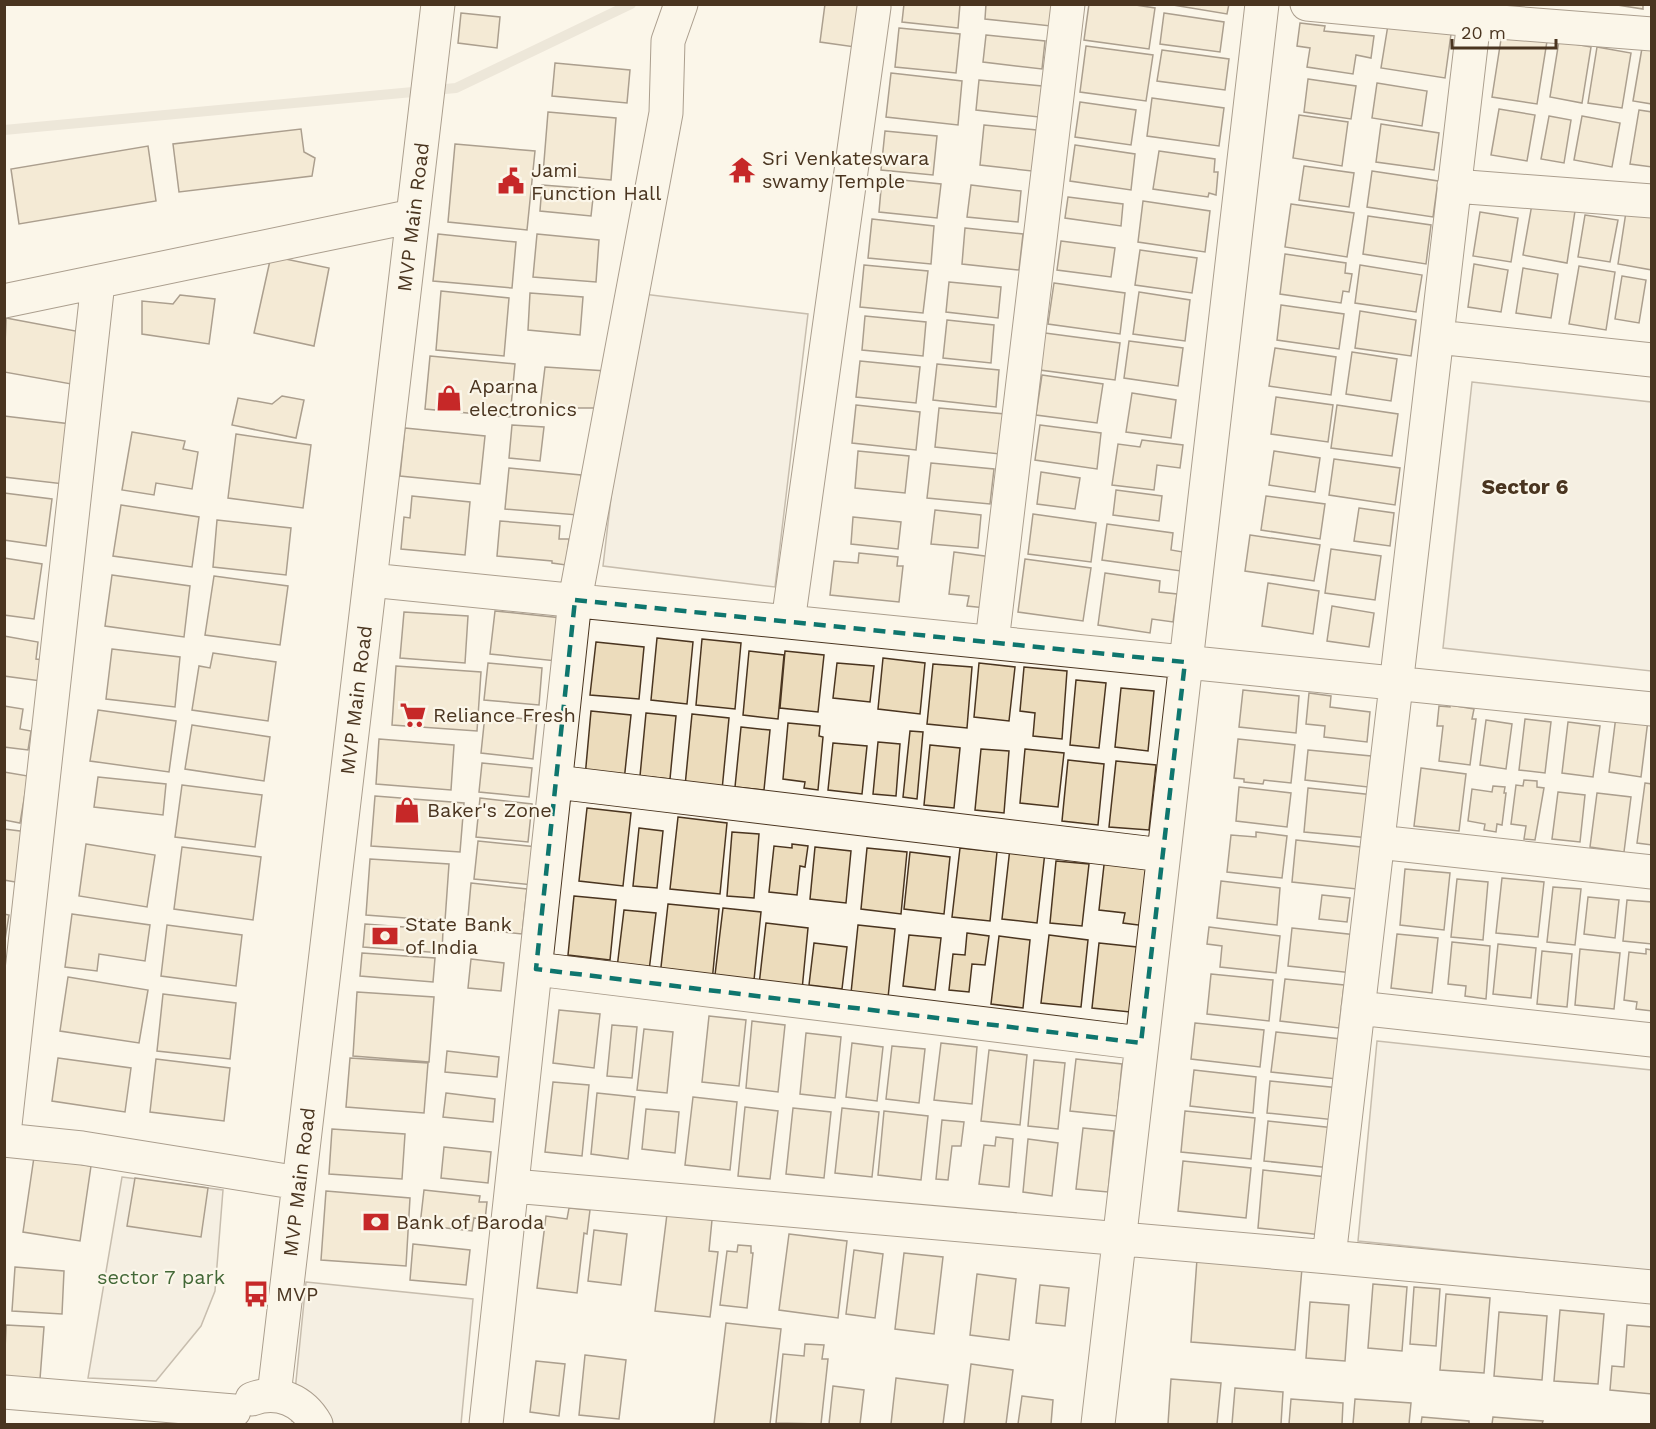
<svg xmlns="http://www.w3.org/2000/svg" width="1656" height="1429" font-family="'Work Sans',sans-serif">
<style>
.green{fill:#ede6d9;stroke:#887966;stroke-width:1.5}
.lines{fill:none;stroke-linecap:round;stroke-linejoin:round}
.stream{stroke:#dcd4c6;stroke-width:10}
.building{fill:#ecdcbc;stroke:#4a3520;stroke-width:1.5}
.minor-casing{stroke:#4a3520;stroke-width:35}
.minor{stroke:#fbf6e9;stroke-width:33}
.marked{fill:none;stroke:#0f766e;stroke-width:4.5;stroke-dasharray:12 8;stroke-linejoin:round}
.labels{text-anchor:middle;stroke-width:4.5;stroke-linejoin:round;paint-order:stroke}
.poi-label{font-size:20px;fill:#4a3520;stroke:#fbf6e9;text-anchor:start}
.street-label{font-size:20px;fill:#4a3520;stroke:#fbf6e9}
.park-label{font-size:20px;fill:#436837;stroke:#fbf6e9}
.neighbourhood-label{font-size:21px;font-weight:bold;fill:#4a3520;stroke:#fbf6e9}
</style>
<rect width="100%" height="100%" fill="#fbf6e9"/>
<path class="green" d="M635,293l173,21 -33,273 -172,-21z
M1472,382l179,20v269l-208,-23z
M1377,1041l274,29v201l-293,-30z
M122,1177l101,13 -8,101 -14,35 -45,55 -68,-3z
M306,1282l167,17 -12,125h-132l-37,-3z"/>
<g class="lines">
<path class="stream" d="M4,130l452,-42 175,-84"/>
</g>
<path class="building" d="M825,4h36l-6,43 -35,-5z
M904,4h56l-2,24 -56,-6z
M986,4h67l-2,22 -66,-7z
M1089,4h40l26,4 -6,41 -65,-9z
M1167,4h62l-2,10z
M1611,4h32v5z
M461,13l39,4 -3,31 -39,-5z
M1164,13l60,9 -4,30 -60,-8z
M1300,23l25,3 -1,5 50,5 -3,22 -15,-3 -3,19 -46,-7 3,-19 -13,-2z
M1388,25l63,9 -6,44 -64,-10z
M899,28l61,6 -4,39 -61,-6z
M1502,33l45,8 -10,63 -45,-7z
M986,35l59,6 -3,28 -59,-7z
M1559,41l32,6 -9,56 -32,-6z
M1086,46l67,9 -7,46 -66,-9z
M1597,47l34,6 -9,55 -34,-5z
M1642,48l10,2v54l-19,-3z
M1162,50l67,9 -4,31 -68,-9z
M555,63l75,7 -3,33 -75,-7z
M891,73l71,8 -4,44 -72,-8z
M1308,79l48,7 -5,33 -47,-7z
M979,80l63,6 -3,31 -63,-7z
M1377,83l50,8 -5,35 -50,-8z
M1152,98l72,10 -5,38 -72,-10z
M1080,102l56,8 -5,35 -56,-8z
M1499,109l36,6 -8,46 -36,-6z
M1639,110l13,2v55l-22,-3z
M548,112l68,6 -5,62 -68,-6z
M1299,115l49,7 -6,44 -49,-8z
M1549,116l22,4 -7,43 -23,-4z
M1582,116l38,7 -8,44 -38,-7z
M1381,124l58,9 -5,37 -58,-8z
M984,125l53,5 4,42 -61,-7z
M301,129l3,23 11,6 -3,18 -133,16 -6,-48z
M885,131l52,5 -4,39 -52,-5z
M455,144l80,7 -8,79 -79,-8z
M1075,145l60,9 -4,36 -61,-9z
M148,146l8,55 -137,23 -8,-55z
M1159,151l56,8 -1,13h4l-2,23 -7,-2 -1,4 -55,-8z
M1304,166l50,7 -5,34 -50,-7z
M1372,171l66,10 -5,36 -66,-10z
M882,178l59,6 -4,34 -58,-6z
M542,185l52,4 -3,27 -51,-5z
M971,185l50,6 -3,31 -51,-5z
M1068,197l55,7 -2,22 -56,-8z
M1143,201l67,10 -5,41 -67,-10z
M1291,204l63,9 -7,44 -62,-10z
M1532,204l43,7 -8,52 -44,-8z
M1480,212l38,6 -7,44 -38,-6z
M1626,212l26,4v54l-34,-6z
M1585,215l33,5 -8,42 -32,-5z
M1368,216l63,9 -5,39 -63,-10z
M872,219l62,7 -3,38 -63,-6z
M965,228l58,6 -4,36 -57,-6z
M438,234l78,8 -4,46 -79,-7z
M537,234l62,6 -3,42 -63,-5z
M1061,241l54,7 -4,29 -54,-7z
M1140,250l57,8 -5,35 -57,-8z
M1285,254l61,9 -1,10 7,1 -3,18 -6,-1 -2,12 -61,-9z
M271,256l58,12 -15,78 -60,-13z
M1474,264l34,6 -7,42 -33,-5z
M864,265l64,6 -5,42 -63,-6z
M1360,265l62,10 -6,37 -61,-9z
M1579,266l36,6 -9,58 -37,-6z
M1523,268l35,6 -7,44 -35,-5z
M1622,276l24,4 -7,43 -24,-4z
M949,282l52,5 -3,31 -52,-6z
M1054,283l71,10 -5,41 -72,-10z
M441,291l68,7 -5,58 -68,-6z
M1139,292l51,8 -5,41 -52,-7z
M530,293l53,4 -3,38 -52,-5z
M180,295l35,4 -6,45 -67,-10v-33l31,3z
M1281,305l63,9 -5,35 -62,-9z
M1360,311l56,9 -5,36 -56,-8z
M865,316l61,6 -3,34 -61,-6z
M6,318l75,14 -10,52 -67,-12z
M947,320l47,5 -3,38 -48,-5z
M1045,333l75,10 -5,37 -75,-10z
M1129,341l54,7 -5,38 -54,-8z
M1275,348l61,9 -5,38 -62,-9z
M1352,352l45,7 -6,42 -45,-7z
M430,356l85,8 -5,53 -85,-8z
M860,361l60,6 -4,36 -60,-6z
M937,364l62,6 -3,37 -63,-7z
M545,367l62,4 -3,37h-64z
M1042,375l61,9 -6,39 -61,-8z
M1132,393l44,7 -5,38 -45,-6z
M282,396l22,4 -8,38 -64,-13 6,-27 34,6z
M1276,397l57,8 -5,37 -57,-8z
M856,405l64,7 -4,38 -64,-7z
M1337,405l61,9 -6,42 -61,-8z
M939,408l66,6 -5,40 -65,-7z
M4,416l67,8 -7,60 -60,-7z
M512,425l32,2 -4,34 -31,-3z
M1040,425l61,8 -4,36 -62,-9z
M405,428l80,8 -5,48 -80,-8z
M132,432l53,9 -2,8 15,3 -6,37 -36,-6 -2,12 -32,-5z
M236,434l75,11 -8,63 -75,-10z
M1142,440l41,5 -3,23 -23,-3 -3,25 -42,-5 6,-41 22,3z
M858,451l51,5 -4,37 -50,-5z
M1274,451l46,7 -5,34 -46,-7z
M1334,459l66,9 -5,37 -66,-10z
M931,463l63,6 -4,35 -63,-6z
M509,468l72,7 -3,40 -73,-6z
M1041,472l39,6 -5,31 -38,-5z
M1116,490l46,6 -3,25 -46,-6z
M4,493l48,6 -6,47 -42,-6z
M412,496l58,6 -5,53 -64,-6 3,-32 6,1z
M1266,496l59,8 -5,35 -59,-9z
M121,505l78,12 -7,50 -79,-11z
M1359,508l35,5 -4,33 -36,-5z
M935,510l46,5 -3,33 -47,-4z
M1033,514l63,9 -5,39 -63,-8z
M853,517l48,5 -3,27 -47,-5z
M217,520l74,8 -5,47 -73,-8z
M500,521l60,5 -1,13h10l-3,26 -14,-2v-2l-55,-5z
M1107,524l66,9 -2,17 12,2 -2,19 -79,-11z
M1250,535l70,10 -6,36 -69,-10z
M1331,549l50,7 -6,44 -50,-7z
M954,552l38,5 -6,51 -19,-2 2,-10 -20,-2z
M859,553l39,4 -1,9h6l-4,36 -69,-7 4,-34 24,2z
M4,558l38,6 -8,55 -30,-4z
M1025,559l66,9 -8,53 -65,-9z
M1105,573l55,8 -1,11 18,2 -4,28 -21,-3 -2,14 -52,-8z
M112,575l78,11 -6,51 -79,-11z
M214,576l74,10 -8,59 -75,-10z
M1268,583l51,8 -6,43 -51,-8z
M1332,606l42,7 -5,34 -42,-6z
M495,611l67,7 -5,43 -67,-7z
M404,612l64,4 -3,47 -65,-5z
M4,636l34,6 -2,17 8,1 -3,21 -37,-5z
M657,638l36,4 -6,62 -36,-4z
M702,639l39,4 -6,66 -39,-4z
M596,642l48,5 -5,52 -49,-4z
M112,649l68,8 -5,50 -69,-8z
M749,651l35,4 -6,64 -35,-4z
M785,651l39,4 -6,57 -38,-4z
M213,653l63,9 -8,59 -76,-11 7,-44 11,2z
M883,658l42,5 -5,51 -42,-5z
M488,663l54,5 -3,37 -55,-5z
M837,663l37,3 -4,36 -37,-4z
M979,663l36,4 -6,54 -35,-4z
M933,664l39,3 -5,61 -40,-4z
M396,666l85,6 -4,59 -85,-6z
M1024,667l43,4 -5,68 -29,-3 2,-23 -15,-2z
M1076,680l30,3 -7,65 -29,-3z
M1121,688l33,3 -6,60 -33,-4z
M1243,690l56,6 -3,37 -57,-6z
M1309,693l22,3 -1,11 40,5 -3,30 -43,-5 1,-11 -19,-2z
M1450,705l24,4 -2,10h4l-6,46 -31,-4 4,-35h-6l2,-20 11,1z
M4,706l19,3 -3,20 11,2 -3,19 -24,-3z
M98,710l78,11 -7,51 -79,-11z
M591,711l40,4 -7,66 -39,-4z
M646,713l30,3 -6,63 -30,-3z
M692,714l37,4 -7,72 -37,-4z
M485,715l52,5 -4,39 -52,-6z
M1616,716l32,4 -7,57 -32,-5z
M1525,719l26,3 -6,51 -26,-3z
M1486,720l26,4 -6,45 -26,-4z
M1568,722l32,4 -7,51 -31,-4z
M788,723l32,3 -1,10 4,1 -5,53 -14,-2 1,-6 -22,-3z
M192,725l78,12 -6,44 -79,-12z
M741,727l29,3 -6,60 -29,-3z
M910,731l13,1 -6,67 -14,-2z
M379,739l75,6 -3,45 -75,-6z
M1238,739l57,6 -4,38 -27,-3 -1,4 -19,-2v-3l-10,-1z
M878,742l22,2 -4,52 -23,-2z
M833,743l34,3 -5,48 -34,-4z
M930,745l30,3 -6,60 -30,-3z
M981,749l28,2 -5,62 -29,-3z
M1025,749l39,4 -6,54 -38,-4z
M1308,750l63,6 -3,31 -63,-7z
M1068,760l36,4 -6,61 -36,-4z
M1116,761l40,4 -7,65 -40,-3z
M482,763l50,5 -3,29 -50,-5z
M1421,768l45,6 -7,57 -45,-5z
M4,772l24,4 -8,47 -16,-3z
M98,777l68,7 -3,31 -69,-8z
M1524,780l13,1v6l7,1 -9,52 -11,-1 2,-13 -15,-2 5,-39 7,1z
M1645,783l7,1v61l-15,-2z
M182,785l80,10 -7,52 -80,-10z
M1493,786l12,1 -1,6h2l-4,32 -5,-1 -1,8 -12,-2 1,-6 -17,-3 4,-32 20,3z
M1239,787l52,6 -4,34 -51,-6z
M1308,788l66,7 -4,43 -66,-6z
M1558,792l27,3 -5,47 -28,-3z
M1597,793l34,4 -7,55 -34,-5z
M375,796l89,7 -4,49 -89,-6z
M480,798l52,6 -4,38 -52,-5z
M587,808l44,5 -8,73 -44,-5z
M678,817l49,6 -7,71 -50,-5z
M639,828l24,3 -6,57 -24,-2z
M4,829l24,3 -7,51 -17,-3z
M732,832l27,2 -5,64 -27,-2z
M1256,832l31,4 -5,42 -55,-6 4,-37 25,2z
M1296,840l65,7 -4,42 -65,-7z
M478,841l60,6 -4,38 -60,-6z
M86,844l69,11 -8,52 -68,-11z
M792,844l16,2 -3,21 -5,-1 -3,29 -28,-3 5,-46 18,2z
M182,847l79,10 -8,63 -79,-11z
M815,847l36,4 -5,52 -36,-4z
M867,848l40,4 -6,62 -40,-5z
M960,848l37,4 -7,69 -38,-4z
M1010,848l35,4 -8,71 -35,-4z
M910,852l40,5 -6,57 -40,-5z
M1105,856l45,6 -4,64 -23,-3 2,-10 -26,-3z
M370,859l79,5 -4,57 -79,-6z
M1056,861l33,3 -7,62 -32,-3z
M1405,869l45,4 -6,57 -44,-5z
M1502,878l42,4 -6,55 -42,-4z
M1457,879l31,3 -5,58 -32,-3z
M1221,881l59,7 -3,37 -60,-7z
M471,883l56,6 -5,45 -55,-6z
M1553,887l28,2 -6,56 -28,-3z
M1322,895l28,3 -3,24 -28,-3z
M574,896l42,4 -6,60 -42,-5z
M1588,897l31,3 -4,38 -31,-4z
M1627,900l25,2v42l-29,-3z
M668,904l51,5 -7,73 -52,-6z
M723,908l38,4 -7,68 -39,-5z
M624,910l32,3 -7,58 -32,-3z
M4,914l5,1 -5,31z
M72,914l78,11 -5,36 -46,-7 -2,17 -32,-4z
M766,923l42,5 -6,62 -43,-5z
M365,924l78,6 -1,23 -79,-6z
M167,925l75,10 -6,51 -75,-10z
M858,925l37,4 -7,69 -37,-5z
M1209,927l71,9 -4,37 -56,-6 2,-21 -15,-2z
M1292,928l65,7 -4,38 -65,-7z
M967,933l22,3 -4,29 -13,-1 -3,28 -20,-2 4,-36 12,1z
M1397,934l41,4 -6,55 -41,-5z
M909,935l32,3 -6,52 -32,-4z
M1049,935l39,5 -7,67 -40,-4z
M999,936l31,4 -7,68 -32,-4z
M1452,942l38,4 -4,53 -21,-3 1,-10 -18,-2z
M814,943l33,4 -5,42 -33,-4z
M1099,943l38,4 -7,65 -38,-4z
M1498,944l38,4 -5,50 -38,-4z
M1580,949l40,4 -6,56 -39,-4z
M1646,949l6,1v61l-16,-2 1,-7 -13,-2 5,-48 17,2z
M1542,951l30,3 -5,53 -30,-3z
M362,953l73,5 -2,24 -73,-6z
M471,959l33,4 -3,28 -33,-3z
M1211,974l62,6 -4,41 -62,-7z
M68,977l80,13 -9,53 -79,-12z
M1285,979l59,6 -5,43 -59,-7z
M357,992l77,5 -5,65 -76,-6z
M163,994l73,9 -6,56 -73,-8z
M559,1010l41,4 -6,54 -41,-5z
M709,1016l37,4 -7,66 -37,-4z
M752,1021l33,4 -7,67 -32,-4z
M1195,1023l69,7 -4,37 -69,-8z
M612,1025l25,2 -5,51 -25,-2z
M644,1029l29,3 -6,61 -30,-3z
M1276,1032l65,7 -4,40 -66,-7z
M806,1033l35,4 -6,61 -35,-4z
M852,1043l31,4 -6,54 -31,-4z
M941,1043l36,4 -5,57 -38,-4z
M892,1046l33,3 -6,54 -33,-4z
M989,1050l38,5 -7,70 -39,-4z
M447,1051l52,6 -2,20 -52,-5z
M58,1058l73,10 -6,44 -73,-11z
M350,1058l78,5 -4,50 -78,-6z
M156,1059l74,9 -6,53 -74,-9z
M1076,1059l46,5 -5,52 -47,-5z
M1034,1060l31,3 -7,66 -30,-3z
M1194,1070l62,7 -3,36 -63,-7z
M1270,1081l70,7 -4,32 -69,-7z
M553,1082l36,3 -7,71 -37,-4z
M446,1093l49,6 -2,23 -50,-5z
M597,1093l38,4 -7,62 -37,-5z
M693,1097l44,5 -7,68 -45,-5z
M745,1107l33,4 -8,68 -32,-3z
M793,1108l38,4 -7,66 -38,-4z
M842,1108l37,4 -7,65 -37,-4z
M646,1109l33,3 -4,41 -33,-4z
M884,1111l44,5 -7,64 -43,-5z
M1185,1111l70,7 -4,41 -70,-7z
M942,1120l22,2 -3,24h-9l-4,34 -12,-1z
M1268,1121l67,7 -4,40 -67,-7z
M1083,1128l31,3 -6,61 -32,-3z
M332,1129l73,5 -3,45 -73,-5z
M996,1137l17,2 -4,48 -30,-3 5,-39 11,1z
M1028,1139l30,4 -6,53 -29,-4z
M444,1147l47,5 -3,31 -47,-5z
M34,1157l57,9 -11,75 -57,-9z
M1183,1161l68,7 -5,50 -68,-7z
M1263,1170l64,7 -5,58 -64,-7z
M135,1178l73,10 -7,49 -74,-11z
M424,1190l56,6 -1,6h8l-2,18 -11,-2 -2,13 -52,-6z
M326,1191l84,7 -4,68 -85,-6z
M569,1208l21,2 -3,24 -3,-1 -7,60 -40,-5 9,-72 21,3z
M667,1214l45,6 -3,31 9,1 -8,65 -55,-6z
M594,1230l33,4 -6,51 -33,-4z
M789,1234l58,7 -9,77 -59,-8z
M413,1244l57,6 -4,35 -56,-5z
M738,1245l13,1v7h2l-6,55 -27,-3 7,-54 10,1z
M854,1250l29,4 -8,64 -29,-4z
M904,1253l39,4 -9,77 -39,-5z
M1197,1259l105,9 -7,82 -104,-8z
M15,1267l49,4 -2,43 -50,-3z
M977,1274l39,5 -7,61 -39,-5z
M1373,1284l34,3 -5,64 -34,-3z
M1040,1285l29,3 -4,38 -29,-3z
M1414,1287l26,2 -4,57 -26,-2z
M1446,1294l44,4 -6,75 -44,-3z
M1310,1302l39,3 -4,56 -39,-3z
M1560,1310l44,4 -6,70 -44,-3z
M1499,1312l48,4 -5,64 -48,-4z
M726,1323l55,6 -11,95h-56z
M6,1325l38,2 -4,52 -36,-3z
M1627,1325l25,2v67l-42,-4 2,-24 12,1z
M805,1344l19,1 -2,14h6l-7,65 -45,-1 7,-69 21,2z
M585,1355l41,5 -7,59 -40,-4z
M536,1361l29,3 -6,52 -29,-4z
M971,1364l42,6 -7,54h-42z
M896,1378l52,7 -5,39h-52z
M1171,1379l50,4 -4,41h-49z
M833,1386l31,4 -4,34h-31z
M1235,1388l48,4 -2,32h-49z
M1022,1396l31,4 -2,24h-33z
M1291,1399l52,4 -1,21h-53z
M1355,1399l56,4 -2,21h-56z
M1422,1417l47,4v3h-48z
M1493,1417l50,4 -1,3h-50z"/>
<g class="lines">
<g class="minor-casing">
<path id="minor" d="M1307,4l167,16 178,14
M1454,186l198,15
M4,301l409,-85
M1437,337l215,23
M370,580l1282,129
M788,622l86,-615
M992,642l76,-638
M556,782l607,73
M1378,842l274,30
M536,969l605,74
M1358,1008l294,32
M4,1134l94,-852
M4,1140l78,8 217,35
M513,1186l816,71 323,30
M1329,1257l145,-1237
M4,1392l230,19
M274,1395l164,-1391
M252,1399c26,-10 51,2 64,25
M486,1424l89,-824 91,-487 2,-72 13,-37
M1098,1424l164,-1420"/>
</g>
<use href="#minor" class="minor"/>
</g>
<path d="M0 0H1656V1429H0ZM575,600l610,62 -44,381 -605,-74z" fill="#fbf6e9" fill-opacity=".55" fill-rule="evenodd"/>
<path class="marked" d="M575,600l610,62 -44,381 -605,-74z"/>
<defs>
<g id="temple-bare" transform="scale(2.07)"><path d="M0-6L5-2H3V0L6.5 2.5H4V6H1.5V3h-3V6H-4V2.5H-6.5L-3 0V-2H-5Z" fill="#c62828" stroke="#fbf6e9" stroke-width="2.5" paint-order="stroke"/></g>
<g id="civic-bare" transform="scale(2.07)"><path d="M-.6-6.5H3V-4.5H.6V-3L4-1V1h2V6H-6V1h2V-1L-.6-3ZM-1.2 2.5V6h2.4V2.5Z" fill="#c62828" stroke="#fbf6e9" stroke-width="2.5" paint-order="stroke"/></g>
<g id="shop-bare" transform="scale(2.07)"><path d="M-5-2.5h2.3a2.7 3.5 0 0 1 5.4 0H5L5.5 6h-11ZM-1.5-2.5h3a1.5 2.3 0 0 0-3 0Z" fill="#c62828" stroke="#fbf6e9" stroke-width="2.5" paint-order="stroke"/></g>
<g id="supermarket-bare" transform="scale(2.07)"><path d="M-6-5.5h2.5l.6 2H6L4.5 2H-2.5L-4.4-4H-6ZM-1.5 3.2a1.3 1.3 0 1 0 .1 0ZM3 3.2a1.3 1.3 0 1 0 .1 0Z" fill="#c62828" stroke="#fbf6e9" stroke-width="2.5" paint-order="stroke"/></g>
<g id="bank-bare" transform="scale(2.07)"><path d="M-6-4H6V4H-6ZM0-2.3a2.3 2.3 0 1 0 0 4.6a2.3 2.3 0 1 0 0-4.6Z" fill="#c62828" stroke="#fbf6e9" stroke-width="2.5" paint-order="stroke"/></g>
<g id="bus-bare" transform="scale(2.07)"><path d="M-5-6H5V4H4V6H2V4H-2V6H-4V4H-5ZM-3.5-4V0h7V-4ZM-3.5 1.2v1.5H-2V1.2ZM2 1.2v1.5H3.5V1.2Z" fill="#c62828" stroke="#fbf6e9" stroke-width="2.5" paint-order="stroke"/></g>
</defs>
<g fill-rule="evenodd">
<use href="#temple-bare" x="742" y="170"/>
<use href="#civic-bare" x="511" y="181"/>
<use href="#shop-bare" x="449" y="398"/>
<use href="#supermarket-bare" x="413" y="715"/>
<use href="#shop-bare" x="407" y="810"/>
<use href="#bank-bare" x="385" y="936"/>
<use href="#bank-bare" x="376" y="1222"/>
<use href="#bus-bare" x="256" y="1294"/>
</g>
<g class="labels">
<g class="poi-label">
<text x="762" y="165">Sri Venkateswara<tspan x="762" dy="23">swamy Temple</tspan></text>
<text x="531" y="177">Jami<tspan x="531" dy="23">Function Hall</tspan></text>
<text x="469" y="393">Aparna<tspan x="469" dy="23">electronics</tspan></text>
<text x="433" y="722">Reliance Fresh</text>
<text x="427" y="817">Baker's Zone</text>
<text x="405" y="931">State Bank<tspan x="405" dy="23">of India</tspan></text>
<text x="396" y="1229">Bank of Baroda</text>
<text x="276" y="1301">MVP</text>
</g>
<g class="street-label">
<text transform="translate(413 217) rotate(-83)" y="7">MVP Main Road</text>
<text transform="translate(356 700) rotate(-83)" y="7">MVP Main Road</text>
<text transform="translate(299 1182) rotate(-83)" y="7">MVP Main Road</text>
</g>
<g class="park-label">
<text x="161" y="1284">sector 7 park</text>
</g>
<g class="neighbourhood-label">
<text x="1525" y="494">Sector 6</text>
</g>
</g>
<rect width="1656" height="1429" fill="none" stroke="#4a3520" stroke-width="12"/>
<path d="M1452 39v9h104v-9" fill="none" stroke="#4a3520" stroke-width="3"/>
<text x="1461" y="39" font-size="18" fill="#4a3520" stroke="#fbf6e9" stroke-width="4.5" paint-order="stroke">20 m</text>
</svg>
